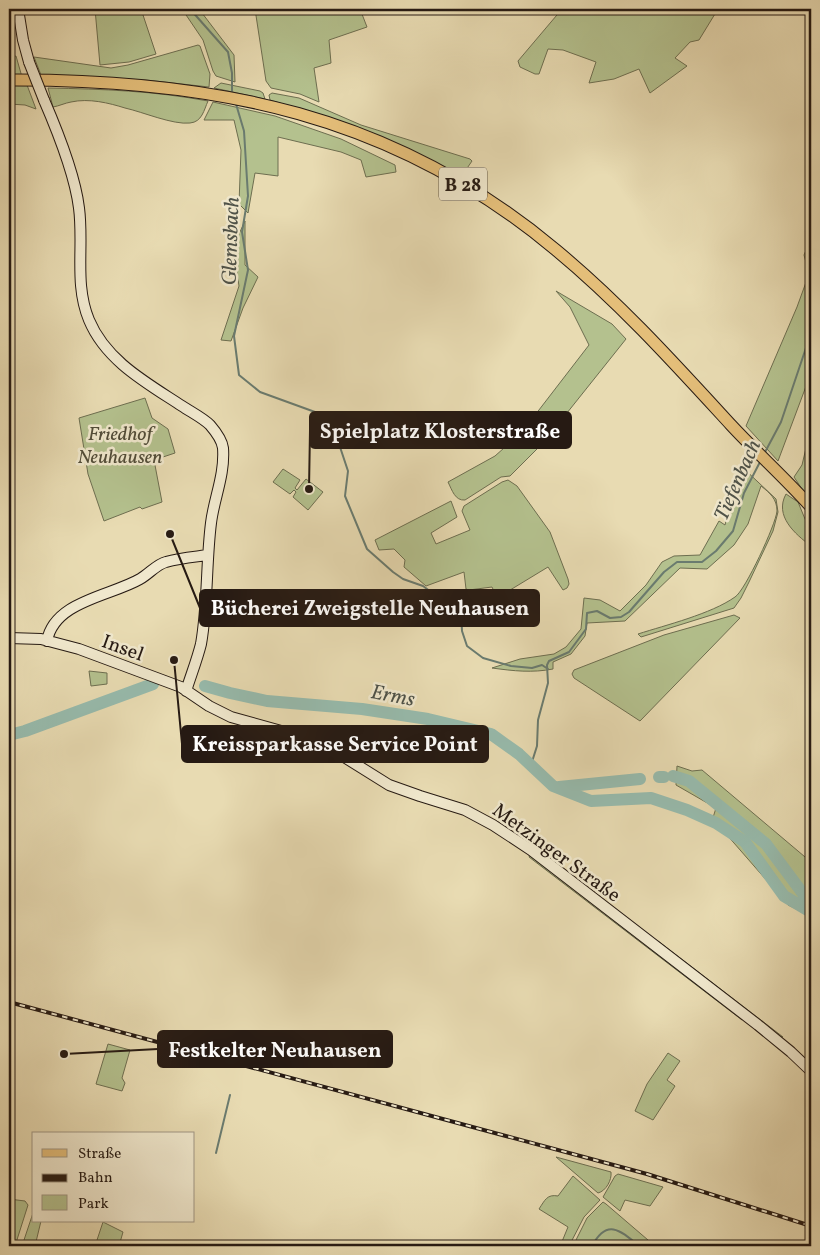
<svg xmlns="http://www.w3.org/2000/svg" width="820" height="1255" font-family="Vollkorn,serif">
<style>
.green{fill:#b4c18e;stroke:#6d6e50}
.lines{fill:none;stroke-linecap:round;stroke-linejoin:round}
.stream{stroke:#6a7b6f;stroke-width:2}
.river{stroke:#97bbad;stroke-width:12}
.secondary-casing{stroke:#261a13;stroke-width:12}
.primary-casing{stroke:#261a13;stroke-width:13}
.secondary{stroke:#f0e8cd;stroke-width:10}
.primary{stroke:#e4be79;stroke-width:11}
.rail-casing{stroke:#261a13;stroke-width:4}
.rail{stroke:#f0e8cd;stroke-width:2;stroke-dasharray:5.5;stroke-linecap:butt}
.secondary-bridge-casing{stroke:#261a13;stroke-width:12;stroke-linecap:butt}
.secondary-bridge{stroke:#f0e8cd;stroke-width:10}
.labels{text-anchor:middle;stroke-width:5;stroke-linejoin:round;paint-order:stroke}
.shield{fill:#f0e8cd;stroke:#63584b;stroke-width:1}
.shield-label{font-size:19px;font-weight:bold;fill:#261a13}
.park-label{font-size:20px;font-style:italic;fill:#514c38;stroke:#f0e8cd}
.street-label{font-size:20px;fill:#261a13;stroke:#f0e8cd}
.water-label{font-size:21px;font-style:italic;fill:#4e5249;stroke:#f0e8cd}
.leader{fill:none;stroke:#261a13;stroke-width:2}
.callout-dot{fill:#261a13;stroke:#f0e8cd;stroke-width:2}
.callout{fill:#261a13;stroke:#261a13;stroke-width:2}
.callout-label{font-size:21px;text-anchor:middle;font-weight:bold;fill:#fff}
</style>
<rect width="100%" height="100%" fill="#e8dbb2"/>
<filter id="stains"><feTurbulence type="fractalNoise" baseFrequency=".004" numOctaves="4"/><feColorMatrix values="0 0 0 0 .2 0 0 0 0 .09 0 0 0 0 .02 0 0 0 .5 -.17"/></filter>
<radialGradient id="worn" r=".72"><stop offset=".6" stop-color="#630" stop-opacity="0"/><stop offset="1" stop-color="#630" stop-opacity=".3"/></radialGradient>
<path class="green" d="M95,9h46l15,45 -27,8 -29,3z
M182,9h17l35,46 1,27 -19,-6 -3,-5 -10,-31z
M255,9h105l7,18 -38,13 2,23 -17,5 5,34 -19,-8 -29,-6 -5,-7z
M562,9h156l-19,31 -9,2 -15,16 12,8 -37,27 -11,-24 -25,10 -25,4 7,-21 -33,-12 -15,-1 -9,25h-4l-15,-7 -2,-6z
M198,45l2,1 10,28 -1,13 -63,-7 -105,-5 -7,-18 77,11 17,-3z
M16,56l6,21h-13v-20z
M221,83l39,8 3,2 2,6 -51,-11z
M9,85h18l9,24 -11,-4 -16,-1z
M48,88c54,1 107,3 160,13 -4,9 -6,21 -18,22 -17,2 -47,-11 -65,-15 -16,-5 -36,-10 -54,-6 -6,1 -12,4 -18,5z
M272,93l27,5 62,27 109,34 2,2 -11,16c-60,-35 -125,-57 -191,-77l-1,-5z
M213,102l62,14 66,23 54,26 1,7 -30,5 -5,-17 -20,-8 -63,-15v39l-23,-3 -7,40 -9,-9 2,-54 -7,-30h-30z
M245,221v44l13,12 -15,31 -12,33 -10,-1 18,-54 -6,-39z
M811,239v134l-33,88 -32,-35 51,-119 12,-33 -5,-19z
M556,291l56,33 14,15 -83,104 -33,33 -9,1 -36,23c-10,1 -13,-10 -17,-18l47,-26 27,-24 67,-87 -19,-38z
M145,398l7,20 16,11 7,24 -21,7 8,42 -20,7 -2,-2 -36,14 -16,-47 -9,-56z
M811,427v71l-7,-6 -10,-15 8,-12z
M740,465l36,34 2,13 -5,19 -24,51 -8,16 -7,10 -93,29 -3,-3c28,-9 73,-20 97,-37 10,-6 41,-73 42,-86 0,-12 -7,-18 -16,-25l-13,38 -14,21 -27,24 -27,-1 -55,53 -38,2 -2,13 -14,18 -18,8v7c-21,4 -39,2 -61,-1l28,-9 34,-5 12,-7 15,-18 3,-31 16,2 20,11 26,-26 16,-23 12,-6 26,-1 19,-34 6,4z
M283,469l17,11 -5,8 2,2 9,-11 17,13 -15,18 -15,-13 3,-5 -2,-2 -4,4 -17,-12z
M508,480l9,6 33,46 18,47 1,5 -2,4 -4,2 -15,-23 -51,31 -5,-11 -23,3 -3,-1 -2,-17 -38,14 -22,-19 1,-7 -11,-11 -15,1 -4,-10 76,-39 6,16 -26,16 5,11 34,-14 -8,-19 2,-5 38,-24z
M786,494l12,8 7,17 6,9v18c-16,-12 -37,-30 -25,-52z
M734,615l6,3 -100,103 -66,-43 -2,-4 2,-4 90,-35z
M89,671l18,2v11l-16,2z
M677,766l15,5 10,-1 109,92v54l-23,-11 -61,-70 -16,-11 5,-16 -40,-23z
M530,855l212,164v1l-213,-163z
M658,941l125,96 -5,-1 -121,-94z
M108,1044l22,6 -8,28 3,5 -3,8 -26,-7z
M668,1053l12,8 -13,19 8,6 -22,34 -18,-9 12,-27z
M556,1157l55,15c1,8 -5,19 -13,21z
M618,1174l45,13 -13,19 -25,-6 -5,11 -17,-14 12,-21z
M573,1176l27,24 -16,17 -15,29 -8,-2 7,-17 -29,-18c6,-9 8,-15 19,-13z
M9,1199l16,2 3,4 -13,41h-6z
M603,1202l3,2 49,42h-30l-6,-4 -9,1 -2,3h-35l14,-28z
M34,1210v11h7l-6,25h-13z
M103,1222l20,10 -4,14h-24z"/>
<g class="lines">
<path class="stream" d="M190,9l38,43 4,21v20
M236,104l8,27 4,65 -6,36 6,38 -14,66 5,39 21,17 55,20 21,23 12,36 -3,25 22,53 26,23 10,7 20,7 8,6 25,13 5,7 1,19 5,15 16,12 28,8 21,2 10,-3 6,4
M764,454l17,-32 30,-89
M531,765l6,-19 1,-26 10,-37 -1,-18 2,-4 20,-9 17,-23 1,-16 10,-2 13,7 11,-1 8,-5 35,-40 13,-10h25l14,-11 17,-20 11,-38 17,-33
M216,1153l14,-58
M592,1246c15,-28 28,-16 47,0"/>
<path class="river" d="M205,686l25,7 37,8 95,8 66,10 63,15 28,20 34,32 38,15 60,-3 36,12 29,13 29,19 39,54 27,16
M9,735l16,-4 128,-47
M673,776l16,5 77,63 38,51 5,16
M659,777h5
M559,787l81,-8"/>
<g class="secondary-casing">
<path id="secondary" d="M18,9l5,31 6,22
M44,100c13,30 31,75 35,108 5,38 -5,76 10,112 17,41 58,63 93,86 9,6 21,12 28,19 6,7 12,15 13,23 2,27 -9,50 -12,75 -5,40 -3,81 -10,121 -4,16 -10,31 -15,47
M9,638l32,1 38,10 102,38 28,19 22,11 79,22 15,6 64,40 31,11 45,14 28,15 38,25 227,175 33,27 20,19
M47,641c7,-40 64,-45 93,-62 9,-5 17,-15 26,-17 14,-4 28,-5 42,-7"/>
</g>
<g class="primary-casing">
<path id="primary" d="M9,80c205,-1 385,34 547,170 64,53 119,114 175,175 26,28 55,54 80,82"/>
</g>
<use href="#secondary" class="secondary"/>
<use href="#primary" class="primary"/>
<g class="rail-casing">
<path id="rail" d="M9,1002l638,172 164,52"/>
</g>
<use href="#rail" class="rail"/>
<g class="secondary-bridge-casing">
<path id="secondary-bridge" d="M29,62l15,38"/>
</g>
<use href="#secondary-bridge" class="secondary-bridge"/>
</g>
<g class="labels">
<rect class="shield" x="439" y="167.5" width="48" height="33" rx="4"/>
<g class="shield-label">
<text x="463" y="191">B 28</text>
</g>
<g class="park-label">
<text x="120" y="440">Friedhof<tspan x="120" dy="23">Neuhausen</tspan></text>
</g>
<g class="street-label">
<text transform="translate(123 647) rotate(20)" y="7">Insel</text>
<text transform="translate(557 852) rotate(36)" y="7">Metzinger Straße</text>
</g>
<g class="water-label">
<text transform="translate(230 241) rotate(-88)" y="7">Glemsbach</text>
<text transform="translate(737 480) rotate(-66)" y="7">Tiefenbach</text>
<text transform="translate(393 695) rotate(11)" y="7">Erms</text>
</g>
</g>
<path class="leader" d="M309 489L310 430M170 534L200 608M174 660L182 744M64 1054L158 1049"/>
<g class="callout-dot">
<circle cx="309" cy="489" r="5"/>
<circle cx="170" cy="534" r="5"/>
<circle cx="174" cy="660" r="5"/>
<circle cx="64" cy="1054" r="5"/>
</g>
<g class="callout">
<rect x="310" y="412" width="261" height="36" rx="5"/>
<rect x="200" y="590" width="339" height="36" rx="5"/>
<rect x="182" y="726" width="306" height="36" rx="5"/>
<rect x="158" y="1031" width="234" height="36" rx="5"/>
</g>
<g class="callout-label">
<text x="440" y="438">Spielplatz Klosterstraße</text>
<text x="370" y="615">Bücherei Zweigstelle Neuhausen</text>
<text x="335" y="751">Kreissparkasse Service Point</text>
<text x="275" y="1057">Festkelter Neuhausen</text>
</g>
<rect width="820" height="1255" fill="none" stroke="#e8dbb2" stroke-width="30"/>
<rect x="10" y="10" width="800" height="1235" fill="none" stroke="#261a13" stroke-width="2.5"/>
<rect x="15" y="15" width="790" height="1225" fill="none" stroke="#261a13"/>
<rect x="32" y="1132" width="162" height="90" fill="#f0e8cd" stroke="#9f9683"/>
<rect x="42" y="1149" width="25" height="8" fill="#e4be79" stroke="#9f9683"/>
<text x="78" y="1158" font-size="15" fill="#261a13">Straße</text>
<rect x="42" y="1174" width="25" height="8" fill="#261a13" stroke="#9f9683"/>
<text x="78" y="1182" font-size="15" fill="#261a13">Bahn</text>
<rect x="42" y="1195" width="25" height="15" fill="#b4c18e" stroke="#9f9683"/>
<text x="78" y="1208" font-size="15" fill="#261a13">Park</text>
<rect width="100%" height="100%" filter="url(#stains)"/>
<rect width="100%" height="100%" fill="url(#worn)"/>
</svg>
